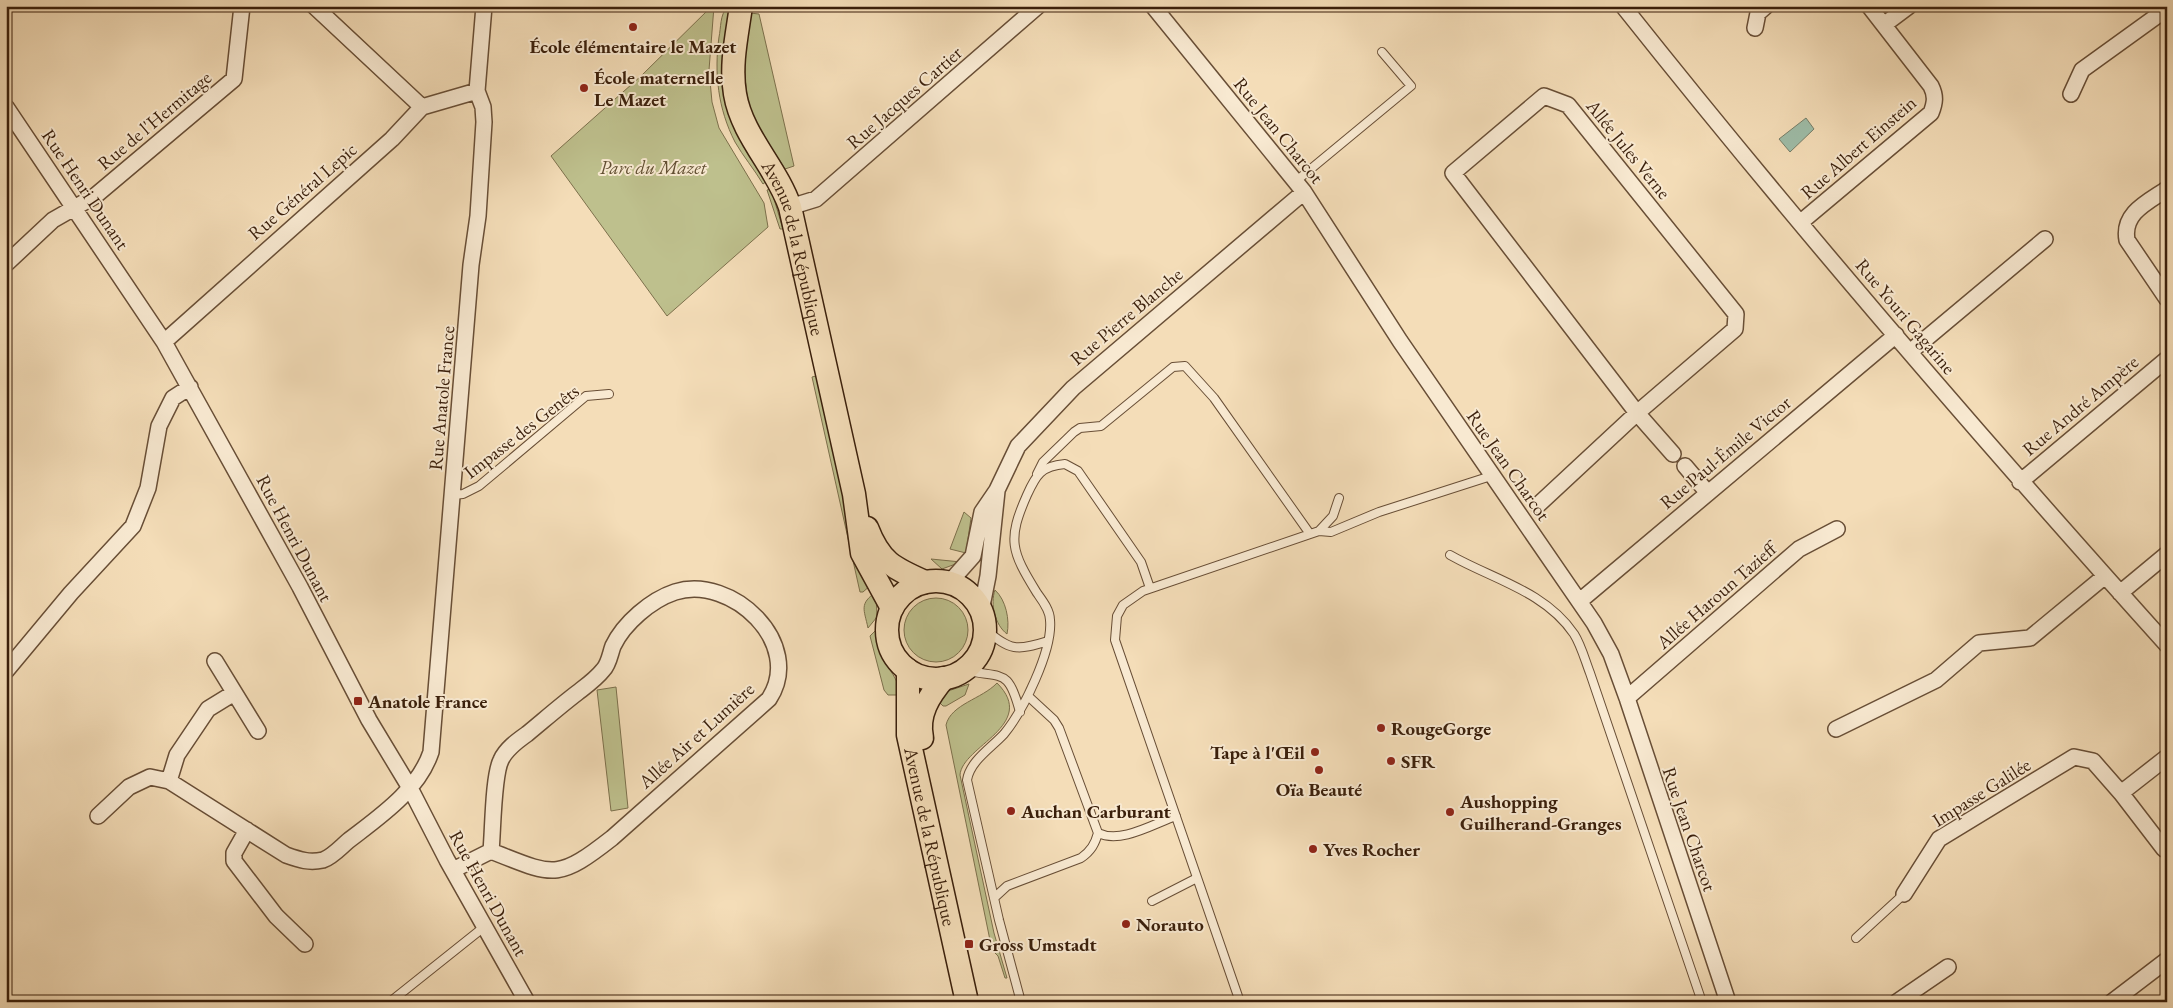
<svg xmlns="http://www.w3.org/2000/svg" width="2173" height="1008" font-family="'EB Garamond',serif">
<style>
.green{fill:#bec08d;stroke:#7c704c}
.water{fill:#9ebda8;stroke:#767e69}
.lines{fill:none;stroke-linecap:round;stroke-linejoin:round}
.lane-casing{stroke:#684e36;stroke-width:10}
.street-casing{stroke:#684e36;stroke-width:18}
.primary-casing{stroke:#3a1f0b;stroke-width:25}
.lane{stroke:#f8e9d1;stroke-width:8}
.street{stroke:#f8e9d1;stroke-width:15}
.primary{stroke:#f4ddb8;stroke-width:22}
.poi-dot{fill:#8f2418;stroke:#f8e9d1;stroke-width:2}
.labels{text-anchor:middle;stroke-width:4;stroke-linejoin:round;paint-order:stroke}
.poi-label{font-size:19px;font-weight:bold;fill:#3a1f0b;stroke:#f8e9d1;text-anchor:start}
.street-label{font-size:19px;fill:#3a1f0b;stroke:#f8e9d1}
.park-label{font-size:19px;font-style:italic;fill:#624f32;stroke:#f8e9d1}
</style>
<rect width="100%" height="100%" fill="#f4ddb8"/>
<filter id="stains"><feTurbulence type="fractalNoise" baseFrequency=".004" numOctaves="4"/><feColorMatrix values="0 0 0 0 .2 0 0 0 0 .09 0 0 0 0 .02 0 0 0 .5 -.17"/></filter>
<radialGradient id="worn" r=".72"><stop offset=".6" stop-color="#630" stop-opacity="0"/><stop offset="1" stop-color="#630" stop-opacity=".3"/></radialGradient>
<path class="green" d="M712,6h2l-5,64 3,32 7,26 45,75 4,24 -101,89 -116,-160 90,-80z
M727,8l2,1 -7,54 3,31 42,87 -4,3c-9,-15 -20,-28 -28,-42 -17,-33 -21,-69 -16,-105 2,-9 1,-23 8,-29z
M750,13l9,1 35,152 -9,3c-10,-16 -22,-32 -30,-49 -16,-35 -9,-70 -5,-107z
M771,189l12,40h-3l-13,-39z
M816,376l39,173 17,35 -9,8h-3l-48,-215z
M964,512l7,6 -5,35 -16,-4z
M931,559l30,3 -19,7z
M995,590c11,10 15,30 12,44 -12,-9 -17,-30 -12,-44z
M876,592l1,25 -9,11c-4,-19 -9,-24 8,-36z
M904 630a32 32 0 1 1 64 0a32 32 0 1 1-64 0Z
M876,630c-2,26 20,41 26,65h-14l-4,-5 -14,-54z
M997,683c42,42 -35,63 -37,92l34,158 13,45h-2l-7,-22 -6,-6 -46,-225c5,-21 36,-26 51,-42z
M969,684l-4,11 -19,11h-3l-6,-6 11,-9z
M616,687l12,121 -17,3 -14,-121z"/>
<path class="water" d="M1806,118l8,11 -24,23 -11,-13z"/>
<g class="lines">
<g class="lane-casing">
<path id="lane" d="M1295,182l116,-96 -29,-34
M1037,474l6,-12 31,-30 6,-4 21,-2 72,-59 12,-1 29,32 96,136
M453,495l10,-1 16,-8 107,-90 23,-2
M1319,531l12,1 48,-20 112,-36
M1450,555c42,24 95,36 124,79 7,11 11,26 16,39l112,329
M985,629c25,22 32,22 63,12
M964,670c39,9 44,-3 56,42
M1028,696l26,24 5,8 39,105c23,11 55,-9 78,-17
M994,898l13,-12 74,-28c10,-7 14,-14 17,-25
M1152,901l45,-23
M1856,938l48,-44
M390,1002l94,-75
M1021,1002l-22,-82 -32,-140c3,-19 24,-32 37,-46 19,-23 49,-84 46,-114 0,-10 -8,-20 -13,-27 -26,-42 -30,-53 -10,-98 9,-20 14,-29 38,-31l13,7 63,91 9,26
M1240,1002l-125,-362 2,-24 6,-11 20,-14 176,-60 14,-15 6,-18"/>
</g>
<g class="street-casing">
<path id="street" d="M314,6l108,101
M1153,6l151,186 96,149 194,282 17,31 16,44 101,304
M1623,6c174,219 357,431 544,639
M1885,24l24,-18
M1755,28l3,-15 8,-7
M2071,94l11,-24 79,-57 6,-2
M6,107l158,235 136,245 69,133 41,68 37,72 80,142
M2167,189c-19,13 -45,24 -40,51l40,59
M790,207l26,-8 222,-193
M1801,222l130,-109c4,-10 5,-17 0,-27l-62,-80
M6,264l47,-44 42,-24 139,-117 8,-73
M164,342l228,-203 30,-32 55,-16
M1910,352l135,-113
M1685,466l22,26
M2020,482l147,-123
M1538,505l99,-92 98,-84 1,-15 -168,-209 -24,-9 -91,77 184,240 36,41
M949,583l24,-27 9,-44 15,-22 21,-44 55,-58 231,-196
M2120,593l47,-39
M1581,600l315,-265
M981,611l7,-35 9,-85
M215,661l43,70
M6,671l65,-78 62,-67 15,-38 11,-62 14,-28 17,-11
M234,693l-26,16 -31,46 -8,26 117,74c14,5 23,8 37,5 9,-3 18,-13 25,-19 31,-24 70,-50 83,-89l40,-487 7,-49 6,-94 -1,-15 -6,-16 7,-85
M1627,698l172,-149 38,-20
M1836,729l100,-49 43,-37 51,-5 75,-62
M2121,793l43,56
M98,816l31,-29 21,-10 19,4
M247,830l-13,23v8l42,55 29,28
M453,870l38,-19c63,25 66,30 121,-13l157,-139c36,-55 -37,-125 -94,-107 -24,8 -51,31 -62,54 -3,8 -4,18 -10,24 -7,9 -17,16 -26,23 -17,13 -33,27 -50,41 -10,7 -21,15 -26,26 -8,16 -8,71 -10,91
M1904,894l35,-55 135,-82 19,4 28,32 46,-36
M1897,1002l51,-35
M2112,1002l55,-42"/>
</g>
<g class="primary-casing">
<g id="primary">
<path id="s1" d="M741,6c-4,29 -11,59 -6,88 7,42 42,74 55,113l64,287 8,59 30,55"/>
<path d="M867,528c13,34 26,40 58,54"/>
<circle cx="936" cy="630" r="49"/>
<path id="s2" d="M908,670v65l59,267"/>
<path d="M922,738c-5,-24 7,-42 22,-60"/>
</g>
</g>
<use href="#lane" class="lane"/>
<use href="#street" class="street"/>
<use href="#primary" class="primary"/>
</g>
<g class="poi-dot">
<circle cx="633" cy="27" r="5"/>
<circle cx="584" cy="88" r="5"/>
<rect x="353" y="696" width="10" height="10" rx="2.5"/>
<circle cx="1381" cy="728" r="5"/>
<circle cx="1315" cy="752" r="5"/>
<circle cx="1391" cy="761" r="5"/>
<circle cx="1319" cy="770" r="5"/>
<circle cx="1011" cy="811" r="5"/>
<circle cx="1450" cy="812" r="5"/>
<circle cx="1313" cy="849" r="5"/>
<circle cx="1126" cy="924" r="5"/>
<rect x="964" y="939" width="10" height="10" rx="2.5"/>
</g>
<g class="labels">
<g class="poi-label">
<text x="633" y="53" text-anchor="middle">École élémentaire le Mazet</text>
<text x="594" y="84">École maternelle<tspan x="594" dy="22">Le Mazet</tspan></text>
<text x="368" y="708">Anatole France</text>
<text x="1391" y="735">RougeGorge</text>
<text x="1305" y="759" text-anchor="end">Tape à l'Œil</text>
<text x="1401" y="768">SFR</text>
<text x="1319" y="796" text-anchor="middle">Oïa Beauté</text>
<text x="1460" y="808">Aushopping<tspan x="1460" dy="22">Guilherand-Granges</tspan></text>
<text x="1021" y="818">Auchan Carburant</text>
<text x="1323" y="856">Yves Rocher</text>
<text x="1136" y="931">Norauto</text>
<text x="979" y="951">Gross Umstadt</text>
</g>
<g class="street-label">
<text transform="translate(904 97) rotate(-41)" y="7">Rue Jacques Cartier</text>
<text transform="translate(154 120) rotate(-40)" y="7">Rue de l'Hermitage</text>
<text transform="translate(1279 130) rotate(51)" y="7">Rue Jean Charcot</text>
<text transform="translate(1858 147) rotate(-41)" y="7">Rue Albert Einstein</text>
<text transform="translate(1629 149) rotate(51)" y="7">Allée Jules Verne</text>
<text transform="translate(86 189) rotate(56)" y="7">Rue Henri Dunant</text>
<text transform="translate(302 191) rotate(-41)" y="7">Rue Général Lepic</text>
<text dy="7" stroke="none"><textPath href="#s1" startOffset="255">Avenue de la République</textPath></text>
<text transform="translate(1126 316) rotate(-40)" y="7">Rue Pierre Blanche</text>
<text transform="translate(1906 316) rotate(50)" y="7">Rue Youri Gagarine</text>
<text transform="translate(441 398) rotate(-85)" y="7">Rue Anatole France</text>
<text transform="translate(2080 405) rotate(-40)" y="7">Rue André Ampère</text>
<text transform="translate(521 431) rotate(-38)" y="7">Impasse des Genêts</text>
<text transform="translate(1725 452) rotate(-40)" y="7">Rue Paul-Émile Victor</text>
<text transform="translate(1509 465) rotate(55)" y="7">Rue Jean Charcot</text>
<text transform="translate(295 538) rotate(62)" y="7">Rue Henri Dunant</text>
<text transform="translate(1716 595) rotate(-41)" y="7">Allée Haroun Tazieff</text>
<text transform="translate(696 735) rotate(-42)" y="7">Allée Air et Lumière</text>
<text transform="translate(1981 792) rotate(-32)" y="7">Impasse Galilée</text>
<text transform="translate(1690 829) rotate(71)" y="7">Rue Jean Charcot</text>
<text dy="7" stroke="none"><textPath href="#s2" startOffset="169">Avenue de la République</textPath></text>
<text transform="translate(489 893) rotate(61)" y="7">Rue Henri Dunant</text>
</g>
<g class="park-label">
<text x="653" y="174">Parc du Mazet</text>
</g>
</g>
<rect width="2173" height="1008" fill="none" stroke="#f4ddb8" stroke-width="25"/>
<rect x="8" y="8" width="2158" height="993" fill="none" stroke="#3a1f0b" stroke-width="2.5"/>
<rect x="12" y="12" width="2148" height="983" fill="none" stroke="#3a1f0b"/>
<rect width="100%" height="100%" filter="url(#stains)"/>
<rect width="100%" height="100%" fill="url(#worn)"/>
</svg>
